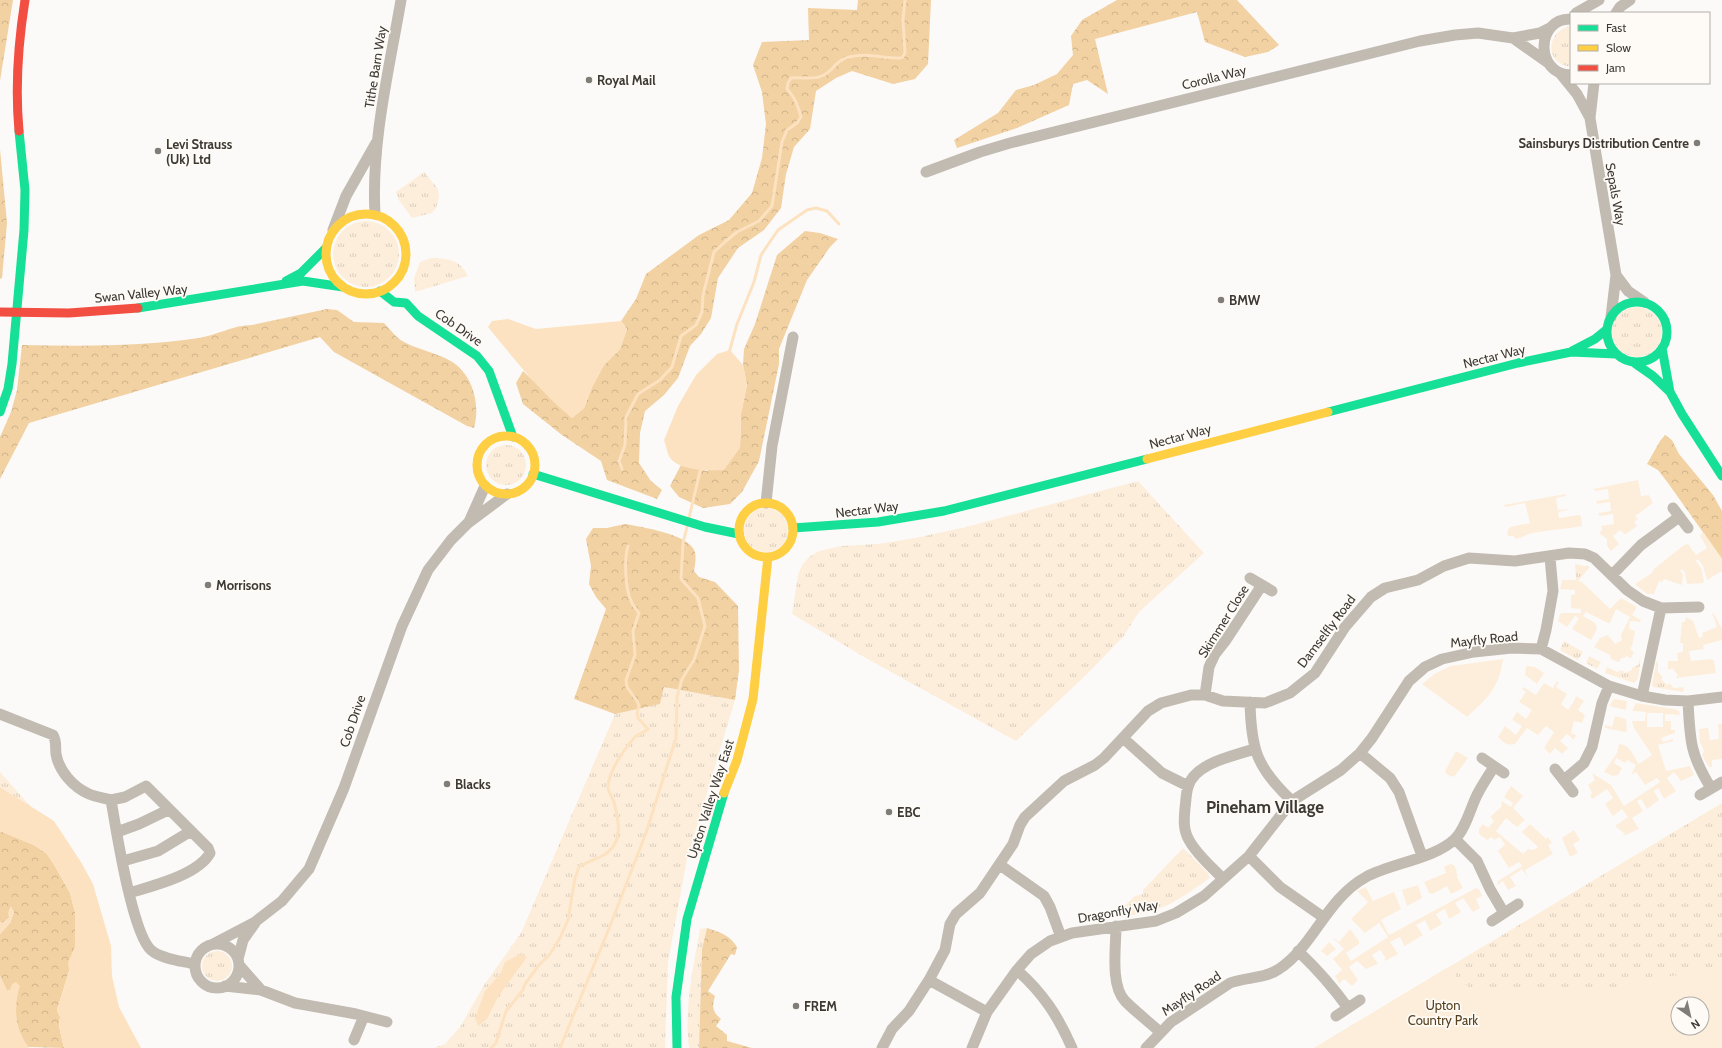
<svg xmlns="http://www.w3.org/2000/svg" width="1722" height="1048" font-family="Cabin,sans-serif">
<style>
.grass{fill:url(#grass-tufts);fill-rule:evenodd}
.forest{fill:url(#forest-crowns)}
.green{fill:#fdeedc;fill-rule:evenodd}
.water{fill:#fce2c0}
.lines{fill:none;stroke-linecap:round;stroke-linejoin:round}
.stream{stroke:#fce2c0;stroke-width:3}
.street{stroke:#c2bbb2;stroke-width:11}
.fast{stroke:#16e098;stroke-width:9}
.slow{stroke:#ffcf43;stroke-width:9}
.jam{stroke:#f24e42;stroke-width:9}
.poi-dot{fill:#807d79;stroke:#fefbf6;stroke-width:1.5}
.labels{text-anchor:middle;stroke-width:3.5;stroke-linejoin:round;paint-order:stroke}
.street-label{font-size:13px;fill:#3d3a35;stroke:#fefbf6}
.poi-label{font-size:13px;font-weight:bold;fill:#3d3a35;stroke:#fefbf6;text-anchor:start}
.park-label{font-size:13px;fill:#573f1c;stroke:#fefbf6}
.district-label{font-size:17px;font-weight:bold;fill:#3d3a35;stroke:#fefbf6}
</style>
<defs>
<pattern id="grass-tufts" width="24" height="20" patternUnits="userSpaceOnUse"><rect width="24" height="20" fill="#fdeedc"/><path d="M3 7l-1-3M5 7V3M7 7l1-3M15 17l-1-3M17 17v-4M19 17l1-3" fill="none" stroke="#dacdbd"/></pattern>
<pattern id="forest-crowns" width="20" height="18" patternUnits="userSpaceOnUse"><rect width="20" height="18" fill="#f2d1a2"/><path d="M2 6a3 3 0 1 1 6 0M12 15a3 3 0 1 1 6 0" fill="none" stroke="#d0b48c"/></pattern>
</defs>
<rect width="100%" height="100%" fill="#fcfaf8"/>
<path class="grass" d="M1569,26h2v41c-26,-3 -26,-33 -2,-41z
M424,172l14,17 1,8 -3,11 -4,5 -20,5 -14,-19 -2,-7z
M333 254a33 33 0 1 1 66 0a33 33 0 1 1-66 0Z
M431,258c16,0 30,2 37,18l-53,16 -1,-14 6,-16z
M1612 332a25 25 0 1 1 50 0a25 25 0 1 1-50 0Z
M486 465a20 20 0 1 1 40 0a20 20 0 1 1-40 0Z
M1138,481l66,72 -65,59 -16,25 -36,37 -71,67 -152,-84 -72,-43 6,-39 4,-10 7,-8 10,-6 22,-5 37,-2 37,-6 51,-11z
M744 530a22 22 0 1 1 44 0a22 22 0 1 1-44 0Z
M1575,564l15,3 -12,14 -2,-1z
M1564,641l19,11 -5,8 -18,-10z
M1589,656l12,6 -4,7 -11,-6z
M1641,656l-3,23 -4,4 -29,-10 2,-6 10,5 6,-2 1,3 8,-3v-2l6,-3z
M1658,661v11l5,5 -2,2 6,6 2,-2 5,5 10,-1 -1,5 -30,-5 -1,-2 4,-23z
M664,687l71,13 -48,159 -19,103 -3,86h-231l11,-4 15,-17 24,-42 37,-52 94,-219 45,-10z
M0,772l31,35 -31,-20z
M1722,803v245h-408zM1678,1004h24v24h-24z
M1183,848l25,25 2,5c-36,25 -48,35 -93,39l-1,-3 19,-18 8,-2v-4z
M707,928l-5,21 -3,99h-10c-5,-39 4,-80 11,-119z
M202 966a15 15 0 1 1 30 0a15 15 0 1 1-30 0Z"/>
<path class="forest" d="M0,0h13l-13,81z
M858,0h73l-3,64 -13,15 -22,5 -41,-13 -16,7 -20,13 -6,38 -16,18 -8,27 -5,34 -17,22 -26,18 -20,30 -7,40 -10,16 -11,12 -12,32 -14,17 -19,16 -5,22 -1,30 12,18 11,9 -5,9 -50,-19 -6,-19 -39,-26 -39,-31 -7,-21 7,-12 49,47 12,-10 8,-21 12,-22 16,-16 7,-20 -6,-8 15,-22 10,-25 53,-39 30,-15 23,-27 10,-35 4,-34 -4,-32 -9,-27 9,-23 47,-2 -1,-32 49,2z
M1117,0h120l42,45 -11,7 -23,5 -40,-15 -8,-30 -102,27 13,55 -21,-14 -14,4 -4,21 -52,23 -60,20 -3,-8 44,-27 18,-23 18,-5 23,-11 16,-19 -2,-19 11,-16z
M0,149l7,74 -5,55 -2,1z
M805,231l15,2 18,6 -8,8 -23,33 -28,69v15l-20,97 -17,31 -12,12 -27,4 -24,-11 -9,-11 11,-21 26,6 33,-23 1,-34 6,-29 -4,-20 1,-16 11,-25 22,-69z
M327,309l10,1 17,12 30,1c6,6 12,15 20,19 13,7 29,10 43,17 25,12 34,44 27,69l-7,-2 -133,-74 -14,-15 -291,86 -29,56v-42l11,-25 6,-22 5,-45c59,1 118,2 177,-7 18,-3 35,-13 53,-13z
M1665,435l7,5 7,14 34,41 9,16v48l-54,-76 -10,-13 -11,-6 13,-23z
M625,524c17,3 62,10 69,26 3,5 1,15 0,21l5,6 16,5 23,24 1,64 -4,30 -71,-13 -4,17 -45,10 -41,-15 32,-90 -10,-12 -7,-13 2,-18 -5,-27 7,-11h14z
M0,831l34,14 13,9 9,14 14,25 5,19v35l-6,15v9l-12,39 3,7 -1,9 5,22 -36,-1c-14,-20 -15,-38 -9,-61l-12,5 -7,-15v-42l10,-11 4,-11 -5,-3v9l-7,5 -2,-1z
M707,928c12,4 23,7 30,19l-2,8 -4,-1 -23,37 7,5c-3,10 -3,16 6,23l-5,7 11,9v6l25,7h-53l3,-99z"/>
<path class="green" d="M1638,480l3,16 8,-1 4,8 -18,13 3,3 -4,3 3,4 -11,8h-2l-4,-4 -7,6 6,8 -8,7 -4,-5v-7l-8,-6 3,-3 -1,-4 13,-2 -1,-10 -13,2 -2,-3 13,-2 -1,-9 -13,2 -1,-3 13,-2 -1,-10 -13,2 -2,-2z
M1565,494l1,2 -10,2 2,12 10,-1v1l-10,2 1,6 19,-3 3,1 1,10c-16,3 -33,4 -49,7 -6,1 -12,5 -18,6l-1,-3h-6l-1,-4 3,-5 20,-4 -5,-20 -20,4 -1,-2z
M1702,533h2l18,26v12l-15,9 -4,-14 -5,-7 -2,2 5,7 3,13 -1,2 -16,1 -2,-11 -3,-4 -2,2 3,3 -1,11 -18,-6 -2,3 -3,-1 -5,13h-7l-12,-10 17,-11 2,-4 30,-24 4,-1 8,11 11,-7 -7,-12z
M1562,580h14l6,2 28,27 11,-11 16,9 -5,8 9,5 -1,2 -10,-1 -1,8 6,2 -3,15 -2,3 4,3 -3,6h-2l-1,-2 -8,3v2l-2,1 -7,-3 -1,-4 -16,-8 6,-9 8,-3 7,9 7,-4 -1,-5 9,-18 -14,-8 -6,14h-2l-22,-11 -3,4 12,7 2,6 -6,11 -19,-11 7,-11 -4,-2 -8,11 -9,-6 2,-7 2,-1h19v-4l-10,-1v-13l4,-1v-4l-15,-1z
M1712,613l2,1 8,15v11l-19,5 1,4 -15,2 2,10 20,-2 3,2 2,12 -39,5 -1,-1 2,-2 -6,-7 -3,2 -1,-1v-8h10l-1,-8 6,-1v-9h-3l2,-21h3l1,-5 7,4 6,17 4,-2 -1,-3 15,-6z
M1503,659c-4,29 -15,39 -36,58l-45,-33 14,-11 15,-7z
M1526,666l9,1 9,6 -7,11 -12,-9z
M1557,681l2,1 -3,5 11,7 -6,10 7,6 6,-9 2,-5 8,5 -6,9 7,5 -3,8 -8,-2 -3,12 5,2 -2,5 -7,-6 -7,7 8,7 -6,6 -7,-6 -5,6 -6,-6 10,-16 -8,-6 -8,9 -11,-7 -12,16c-8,2 -11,-1 -17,-7l7,-11 11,9 6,-9 -10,-6 5,-8 9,7 6,-9 -13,-8 7,-10 -4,-3 1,-2 13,8 8,-12 9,5z
M1614,699l13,2 -1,9 -17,-4z
M1636,703l38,6 5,2 1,4 -15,-1v7h6v9h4v3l-14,5 2,4 10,-3v2l-15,4 8,26 24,-5 4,9 -13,6 -7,-9 -7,6 9,13 -12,8 -6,-11 -4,3 5,9 -12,9 -6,-10 -4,2 6,10 -11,7 7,11 -16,7 2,-2 -10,-8 13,-9 -6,-8 -9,7 -8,-12 8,-6 -6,-9 -15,10 -2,-4 2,-2 -4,-8 7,-5 -3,-7 19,12 13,21 36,-24 -3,-4 -12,7 -9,-13 -5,3 5,-10 -9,-5 -2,3 -9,-5 -2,5 8,5 -4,7 -5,1 -9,-4 13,-19 2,-9c11,0 14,12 20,20l13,-9 -18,-27 -2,-7h13l1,-9 -14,-1zM1647,713h16v14h-16z
M1615,716l11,3 1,12 -2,1 -20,-4v-3l7,2z
M1718,724h4v35l-10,1v7h-3l-7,-12 2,-4 -4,-9 -1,-13 9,-1 2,12 9,-1z
M1456,751l12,7 -14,19 -8,-3 -1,-3z
M1511,786l12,10 -10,12 12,12 -8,7 -11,-9 -10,13 27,23 5,-5 5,1 5,-3 -16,-15 8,-8 16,15 2,-2 4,6 -4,2 5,9 -28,16 3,7 -6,-8 -12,8 6,9 -8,4 -5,-9 -6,4 1,-4 24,-15 -3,-4 -10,6 -11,-17 -2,1 9,-7 -5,-8 -6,3 -2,-3 -5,3 -8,-6v-5l4,-5 5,4 6,-7 -4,-4 11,-10 1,-6 9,6 2,-4 -9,-6z
M1574,830l6,10 -7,4 5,9 -8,4 -8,-19z
M1450,864l4,1 3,6 -1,1 2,4 -1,1 6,11 -12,6 -4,-8 -14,8 -4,-1 -5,-11 22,-9 -2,-6z
M1418,885l4,13 -15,8 -5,-16z
M1366,887l7,14 21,-9 7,17 -20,11 8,15 87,-47 3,1 3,7 -6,3 4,9 -7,4 -10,-14 -8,5 6,9 -12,7 -4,-10 -9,5 6,10 -12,7 -5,-11 -9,5 7,10 -20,12 1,-2 -4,-8 -10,5 8,12 -13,7 -1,-2 2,-1 -6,-8 -8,5 6,9 -12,5 -9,-8 -8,6 9,13 -6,6 -8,-7 -5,5 -3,-7h-2l8,-7 -9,-11 11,-10 -11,-11h1l5,4 11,-13 9,12v3l-13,9 5,8 37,-24 -9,-14 -14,10 -14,-14 17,-17 -11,-11z
M1329,942l7,7 -9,7 -6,-5z
M1450,966l8,14 5,1 7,8 133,2 38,-10 81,-13v80h-408zM1678,1004h24v24h-24z"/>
<path class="water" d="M508,319l28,10 85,-8 6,8 -7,20 -16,16 -12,22 -8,21 -12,10c-34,-28 -56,-57 -84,-91l4,-6z
M730,350l13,15 4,20 -6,29 -1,34 -16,22c-15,1 -43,1 -54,-12 -3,-5 -4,-13 -6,-18l14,-34 18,-31 21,-21z
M0,787l54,34 27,41 12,22 18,62 1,30 7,31 22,41h-77l-5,-22 1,-9 -3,-7 12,-39 -1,-9 7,-15v-35l-5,-19 -14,-25 -9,-14 -13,-9 -34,-14z
M11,906l3,6 -4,11 -10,11v-12l2,1 7,-5 -1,-5z
M520,954l7,3 -29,40 -11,22 -9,7 -3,-8 10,-27 16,-18 4,-11z
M0,976l7,15 3,-1 2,-6 4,-2 4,4c-7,22 -5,44 9,62h-29z"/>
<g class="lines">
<path class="stream" d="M729,353l8,-29 17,-42 7,-27 17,-25 29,-20 9,-2 11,3 12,13
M622,469l-3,-8 6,-16 1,-28 12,-23 22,-14 12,-13 9,-31 15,-11 6,-13 1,-17 11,-43 12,-11 11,-9 22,-11 13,-15 10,-64 5,-12 10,-7 4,-6c-3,-11 -6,-20 -14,-28l1,-6 3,-5c10,-1 22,2 31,-2 12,-5 12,-15 27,-19 19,-5 35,2 53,1l3,-5 -2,-33 2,-20
M689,518l12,-51
M491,1048l5,-5 10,-32 17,-21 2,-6 14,-19 11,-11 10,-16 8,-18 7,-42 4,-11c8,-5 17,-8 25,-12 20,-12 15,-34 10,-53 -2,-5 -7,-12 -6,-17 3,-17 16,-36 27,-48 4,-4 10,-4 13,-8l-10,-11 -1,-5 2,-7 -2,-5 -10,-14 -1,-7 9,-25 -2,-24 6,-18c-2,-3 -5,-6 -7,-10 -7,-13 -8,-43 -4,-57
M560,1048l50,-122 36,-93 30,-95 1,-41 5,-18 12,-19 11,-34 -7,-28 -17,-19 2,-36 4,-16"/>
<path class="street" d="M1576,13l23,-13
M1616,13l4,-6 10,-7
M1571,19c-36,-1 -36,56 0,56
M1513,38l34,24
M1560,73l17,21 13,24
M1594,83l-4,35 26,157 -5,42
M926,172l54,-20 30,-9 410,-102 35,-6 23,-2 35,5 27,-5 10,-5
M375,214c-4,-71 14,-144 26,-214
M333,230l13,-34 30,-53
M1616,275l12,16 16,11
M766,503l6,-57 21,-109
M1673,508l15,20
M469,522l16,-36
M1613,574l28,-29 38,-28
M1250,578l22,13
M1541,649l5,-19 7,-39 -3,-34
M1205,695l4,-28 6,-13 11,-14 36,-55
M1642,696l19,-88
M1688,701c2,40 2,53 23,87
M1250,702c1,48 7,66 42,99
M0,714l53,21c4,7 2,11 3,19 3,17 17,33 33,40 7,3 15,4 22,6 5,29 21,133 40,150 10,9 31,11 43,14
M1123,738l39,35 26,13
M1360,753l30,25 9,14 23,64
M1482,758l22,15
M1555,769l18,23
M1564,780l20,-17 8,-16 10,-44 7,-17
M1700,795l22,-13
M111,800l14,-3 21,-11 62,62 2,5c-12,22 -58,33 -81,40
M117,832l22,-8 29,-14
M1455,839l22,22 13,28 14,24
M1249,856l31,31 43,30
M123,861l35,-10 33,-20
M1000,865l44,31 6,11 11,30
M1223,879c-11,-12 -26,-24 -34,-39 -6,-10 -5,-21 -4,-32 1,-7 1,-15 3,-21 6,-24 46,-31 66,-38
M1492,921l26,-17
M1116,926c0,21 -6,59 9,75 11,11 24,21 35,31
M195 966a22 22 0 1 1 44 0a22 22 0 1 1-44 0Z
M213,944l42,-22 27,-21 27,-32 35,-81 58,-162 26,-56 23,-30 17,-17 39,-29
M1298,951c19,18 35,36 50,57
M238,959l5,-19 12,-17
M239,965l22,25
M1017,970c26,23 41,46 55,78
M929,980l58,32
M225,986l36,4 34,13 61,11 31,8
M1336,1016l24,-16
M354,1040l10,-24
M882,1048l10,-19 17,-18 20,-31 16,-30 5,-26 6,-10 24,-21 33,-49 7,-19 5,-8 39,-36 31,-16 9,-7 44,-47 13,-8 30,-8h14l18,6 42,2 25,-10 25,-20 30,-46 26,-30 14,-9 33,-8 26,-14 25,-8 46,3 54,-8 16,1 9,4 33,32 16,11 18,7 38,-1
M972,1048l15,-36 30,-42 14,-16 19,-13 22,-8 84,-12 20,-8 28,-17 45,-40 43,-55 49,-31 19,-17 12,-15 37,-57 16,-14 17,-8 32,-7 38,-4 29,1 68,37 33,10 23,4 23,1 34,-4
M1146,1048l25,-26 59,-39c15,-6 35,-4 49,-14 35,-23 47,-70 87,-92 26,-14 68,-18 89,-38 11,-11 15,-30 22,-44 5,-10 11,-19 17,-28"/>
<path class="fast" d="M286,281l15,-8 25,-25
M380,291l14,11 12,1 12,13 59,40 12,15 24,66
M1607 332a30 30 0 1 1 60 0a30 30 0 1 1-60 0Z
M138,308l165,-27 40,6
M1662,348l8,44 12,22 40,62
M1572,351l23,-12 11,-9
M1633,362l20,14 17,16
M0,412l8,-23 4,-25 12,-134 1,-40 -6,-59
M1328,412l190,-49 53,-11 45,2
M533,474l172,53 34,7
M793,528l85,-6 66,-11 203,-52
M677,1048l-1,-51 11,-78 37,-126"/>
<path class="slow" d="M326 254a40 40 0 1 1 80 0a40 40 0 1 1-80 0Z
M477 465a29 29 0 1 1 58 0a29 29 0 1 1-58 0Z
M1147,459l181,-47
M739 530a27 27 0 1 1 54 0a27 27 0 1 1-54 0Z
M724,793l13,-33 16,-61 15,-142"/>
<path class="jam" d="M19,131c-4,-44 -1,-87 6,-131
M0,312l69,1 69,-5"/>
</g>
<g class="poi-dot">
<circle cx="589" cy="80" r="4"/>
<circle cx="1697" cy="143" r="4"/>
<circle cx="158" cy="151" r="4"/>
<circle cx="1221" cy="300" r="4"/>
<circle cx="208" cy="585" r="4"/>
<circle cx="447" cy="784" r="4"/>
<circle cx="889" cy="812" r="4"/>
<circle cx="796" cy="1006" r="4"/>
</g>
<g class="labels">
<g class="street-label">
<text transform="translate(375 67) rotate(-81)" y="5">Tithe Barn Way</text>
<text transform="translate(1214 77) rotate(-14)" y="5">Corolla Way</text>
<text transform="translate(1616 194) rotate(80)" y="5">Sepals Way</text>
<text transform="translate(141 293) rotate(-6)" y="5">Swan Valley Way</text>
<text transform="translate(459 327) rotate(35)" y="5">Cob Drive</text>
<text transform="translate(1494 356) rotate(-14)" y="5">Nectar Way</text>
<text transform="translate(1180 436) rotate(-15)" y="5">Nectar Way</text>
<text transform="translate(867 509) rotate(-7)" y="5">Nectar Way</text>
<text transform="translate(1223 621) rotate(-58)" y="5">Skimmer Close</text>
<text transform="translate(1326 631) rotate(-53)" y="5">Damselfly Road</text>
<text transform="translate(1484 639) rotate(-6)" y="5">Mayfly Road</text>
<text transform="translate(352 721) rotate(-71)" y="5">Cob Drive</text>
<text transform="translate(710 799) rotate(-72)" y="5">Upton Valley Way East</text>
<text transform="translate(1118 911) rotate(-10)" y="5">Dragonfly Way</text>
<text transform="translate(1191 993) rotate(-34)" y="5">Mayfly Road</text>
</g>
<g class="poi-label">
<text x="597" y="85">Royal Mail</text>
<text x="1689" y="148" text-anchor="end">Sainsburys Distribution Centre</text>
<text x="166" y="149">Levi Strauss<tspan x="166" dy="15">(Uk) Ltd</tspan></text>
<text x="1229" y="305">BMW</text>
<text x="216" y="590">Morrisons</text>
<text x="455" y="789">Blacks</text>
<text x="897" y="817">EBC</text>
<text x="804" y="1011">FREM</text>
</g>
<g class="park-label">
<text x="1443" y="1010">Upton<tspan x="1443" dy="15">Country Park</tspan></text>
</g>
<g class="district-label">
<text x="1265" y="813">Pineham Village</text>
</g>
</g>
<rect x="1570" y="12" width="140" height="72" fill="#fefbf6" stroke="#b1aea9"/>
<rect x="1578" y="25" width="20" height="6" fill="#16e098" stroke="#b1aea9"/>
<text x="1606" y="32" font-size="12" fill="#3d3a35">Fast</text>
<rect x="1578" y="45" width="20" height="6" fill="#ffcf43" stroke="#b1aea9"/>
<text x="1606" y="52" font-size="12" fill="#3d3a35">Slow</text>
<rect x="1578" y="65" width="20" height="6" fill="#f24e42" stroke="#b1aea9"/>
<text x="1606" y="72" font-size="12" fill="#3d3a35">Jam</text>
<g transform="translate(1690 1016) rotate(146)"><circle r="19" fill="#fefbf6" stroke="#b1aea9"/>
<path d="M0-3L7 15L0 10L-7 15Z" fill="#807d79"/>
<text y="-6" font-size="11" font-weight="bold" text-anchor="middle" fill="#3d3a35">N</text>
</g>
</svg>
